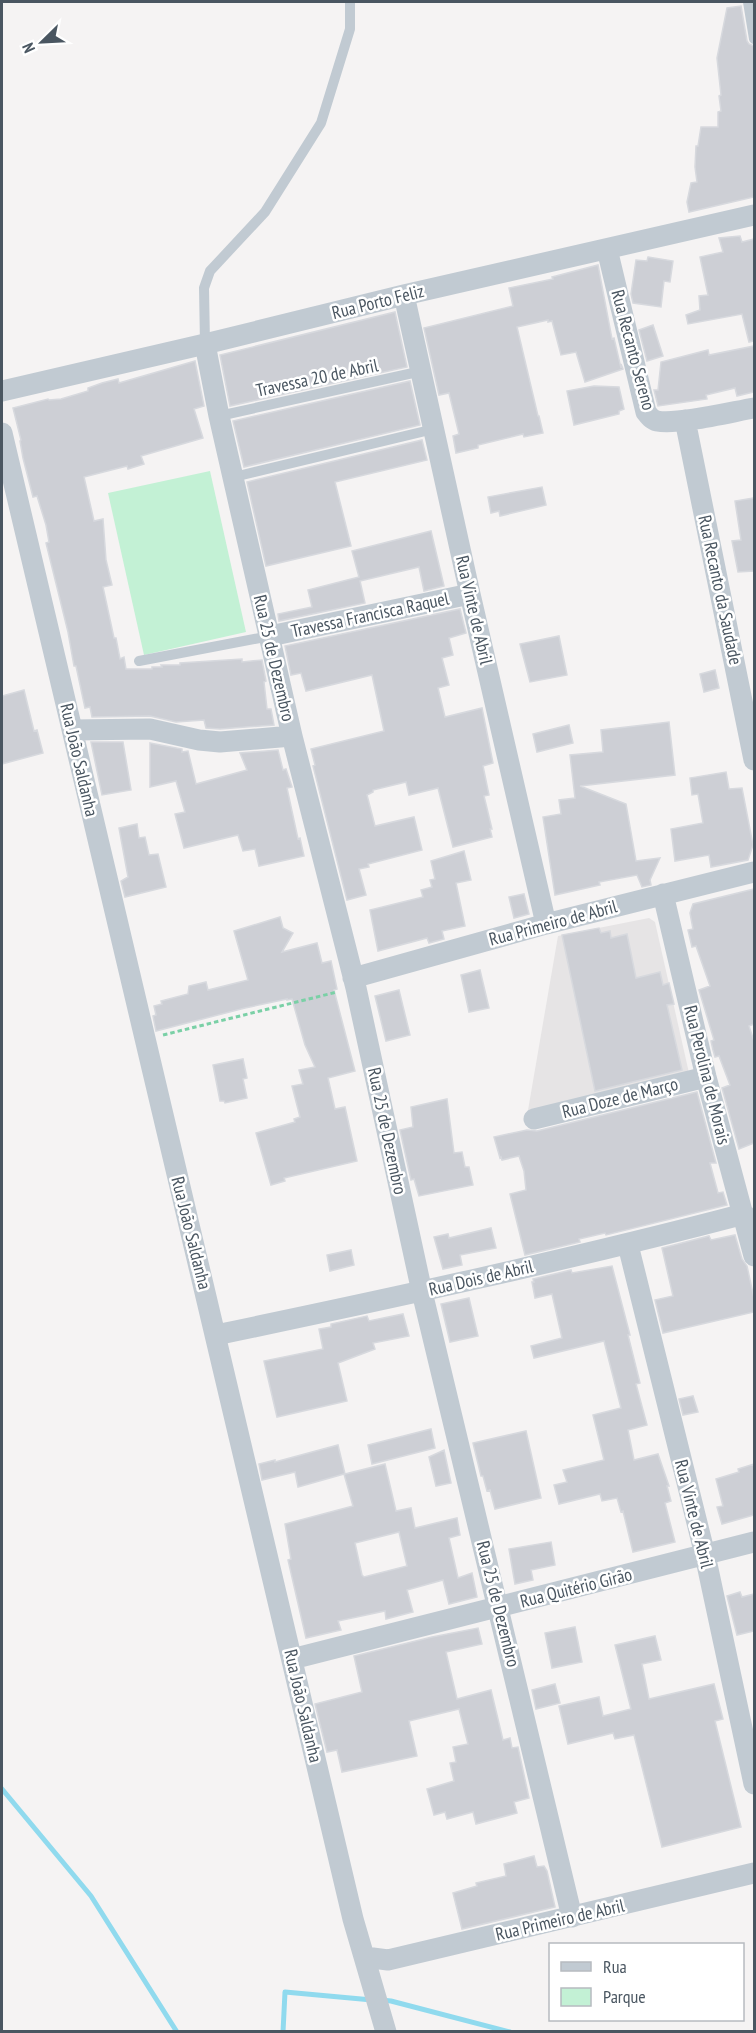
<svg xmlns="http://www.w3.org/2000/svg" width="756" height="2033" font-family="'PT Sans Narrow',sans-serif">
<style>
.education{fill:#e6e4e5}
.green{fill:#c3f1d5}
.lines{fill:none;stroke-linecap:round;stroke-linejoin:round}
.stream{stroke:#90daee;stroke-width:5}
.building{fill:#cdcfd5;stroke:#d7d9de;stroke-width:1.5;fill-rule:evenodd}
.path{stroke:#7ad0a6;stroke-width:3;stroke-dasharray:4.5 3;stroke-linecap:butt}
.lane{stroke:#c1cad2;stroke-width:10}
.street{stroke:#c1cad2;stroke-width:21}
.labels{text-anchor:middle;stroke-width:5;stroke-linejoin:round;paint-order:stroke}
.street-label{font-size:18px;fill:#4a5661;stroke:#fff}
</style>
<rect width="100%" height="100%" fill="#f5f3f3"/>
<path class="education" d="M649,918l6,4 34,151 -162,43 31,-180z"/>
<path class="green" d="M210,471l36,161 -102,23 -36,-162z"/>
<g class="lines">
<path class="stream" d="M2,1789l89,107 86,136
M381,2000l10,1 119,31
M283,2032l2,-40 87,8"/>
</g>
<path class="building" d="M741,6l6,35 2,3 5,2v151l-65,15 -2,-10 4,-19 6,-1 -2,-15 1,-21h2l3,-19h17v-15l3,-1 -2,-15 2,-1 -4,-37 10,-50z
M740,236l2,6 12,-3v102l-5,1 -7,-28 -54,10 -2,-9 14,-5 -1,-14 9,-1 -8,-38 23,-5 -4,-14z
M648,257l25,4 -3,21 -6,-1 -3,26 -28,-4 -2,-9 5,-34 11,1z
M598,265l14,74 2,-1 7,30v-4l2,5 -38,13 -9,-30 -15,3 -9,-34 -4,1v-2l-31,7 21,89h1l4,17 -19,4 -1,-3 -45,11v3l-22,5 -3,-17 6,-2 -10,-41 -10,2 -15,-67 89,-22 -4,-18 44,-9 -1,-2z
M395,312l12,55 -177,39 -10,-51z
M653,325l10,31 -16,5 -8,-31z
M754,346v46l-17,4 -2,-8 -29,7 1,4 -49,7 -4,-16h4l3,-28 47,-12 1,5z
M195,361l9,45 -10,3 9,29 -62,18 3,8 -16,5 -1,-3 -43,11 10,44 9,-2 3,41 6,25 -9,2 11,51h2l4,21 4,-2 2,12h26v-2h10l-1,-2h19v-2l62,-4v3l20,-2 4,21 -2,1 3,27h4l3,16 -54,4 -14,-1 -2,-8 -28,2 -26,-6 -58,1 -2,-10 -5,1 -9,-42h-2l-6,-34 -22,-89 3,-1 -3,-17 -9,-29 -4,1 -10,-39 -3,-17 1,-1 -8,-32 35,-9 1,1 12,-1 27,-8v-3l14,-5 16,-4 1,4z
M410,381l10,44 -176,42 -11,-46z
M594,386l25,1 5,22 -5,2v3l-45,11 -7,-34z
M422,440l5,20 -92,22 16,64 -85,20 -19,-84z
M542,487l4,18 -46,11 -1,-5 -8,2 -3,-16z
M754,498v73l-16,1 -6,-31 9,-1 -6,-39z
M431,531l13,55 -20,5 -5,-24 -59,14 5,22 -86,18 -1,-7 34,-7 -4,-17 51,-13 -7,-26z
M460,609l6,24 -17,5 4,17 -11,3 7,27 -11,3 7,29 37,-9 11,55 -10,3 6,29 -5,1 8,33h-2l2,8 -39,10 -15,-59 -29,7 -3,-13 -33,8v2l-6,3 8,31 39,-9 8,33 -54,14 1,3 -10,2 7,26 -19,5 -34,-134 2,-1 -4,-16 73,-18 -12,-56 -66,16 -5,-18 -10,2 -6,-29z
M559,636l8,39 -37,7 -10,-38z
M715,670l4,18 -15,4 -4,-18z
M24,690l10,41 3,-1 6,23 -41,11v-68z
M669,722l6,53 -95,11 46,18 10,57 24,-3 -10,22 1,5 -9,2 -5,-12 -38,7 1,3 -45,10 -12,-78 18,-3 -2,-14 16,-2 -5,-43 33,-3 -2,-22z
M569,725l4,18 -36,9 -4,-18z
M91,742h32l8,48 -29,5z
M150,743l32,6v3l6,-1 8,33 51,-14 -7,-17 38,-3 5,20 3,-1 6,18 -5,1 11,51 2,-1 4,18 -45,10 -4,-17 -12,2 -5,-16 -54,13 -9,-34 10,-2 -9,-31 -26,6z
M726,772l3,17 13,-1 11,57 -5,15 -37,7 -2,-12 -34,6 -4,-32 32,-6 -5,-29 -6,1 -2,-17z
M137,824l2,14 6,-1 4,18 9,-1 8,33 -41,10 -4,-16 7,-4 -9,-49z
M464,851l7,29 -15,3 9,43 -23,5 2,8 -15,4 -2,-5 -49,13 -8,-41 53,-13 -2,-7 11,-3 -2,-7 5,-1 -4,-18z
M754,889v135l-5,2 5,15v102l-15,6 -17,-61 8,-3 -11,-29 -4,1 -2,-7 -2,-9 3,-1 -15,-50 11,-4 -14,-40 -4,1 -4,-17 5,-1 -3,-16 3,-9z
M524,894l5,20 -15,4 -5,-21z
M280,917l3,11 10,5 -11,19 35,-9 5,20 9,-2 6,28 -3,1 21,81 -27,7 7,31 10,-2 12,54 -73,17 1,3 -14,4 -15,-52 39,-11 -1,-3 6,-2 -8,-31 11,-2 -4,-14 16,-3 -10,-22 -13,-46 -5,1v-1l-42,9 -89,23 -3,-15 3,-1 -2,-9 8,-2 -1,-3 27,-7 1,-8 17,-4 2,8 40,-10 -14,-49z
M599,928l2,5 9,-2 1,7 16,-4 9,44 24,-6 3,13 6,-2 5,21 -7,1 15,65 -87,21 -33,-156z
M480,970l9,38 -20,4 -8,-37z
M399,990l11,45 -24,6 -11,-45z
M243,1059l4,19 -4,1 4,19 -22,5 -1,-2h-4l-7,-36z
M697,1092l19,71h-6l8,30 5,-1 4,13 -121,30 -1,-2 -26,6 1,3 -55,13 -15,-61 16,-4 -2,-19 -5,-15 -17,4 -1,-3 -1,1 -6,-21 33,-7 10,1z
M447,1099l7,54 8,-1 3,15h4l4,18 -54,11 -5,-17 -3,1 -11,-50 13,-3 -2,-20z
M491,1228l5,20 -36,7 2,10 -19,4 -9,-32 14,-3 1,4z
M735,1235l7,24 5,7 7,32v14l-91,21 -8,-33 18,-4 -11,-48 47,-12 2,4z
M351,1250l3,15 -24,6 -3,-16z
M612,1266l18,69h-2l12,48 -4,1 11,41 -19,5 6,30 24,-6 11,32h-2l4,15 -6,2 10,39 -42,10 -10,-41 -2,1 -4,-14 -15,3 -2,-7 -41,10 -5,-19 13,-3 -4,-12 41,-10 -11,-45 28,-7 -17,-67 -70,17 -3,-12 31,-8 -10,-44 -17,4 -3,-16h2l-1,-3 38,-9 1,3z
M469,1298l9,38 -28,6 -9,-38z
M403,1314l6,22 -36,7 2,6 -37,14 9,38 -70,16 -13,-56 59,-12 -4,-20 12,-2v-3l36,-8 2,5z
M693,1396l5,16 -15,3 -4,-16z
M431,1429l4,19 -63,16 -4,-19z
M526,1431l15,67 -46,11 -5,-19 -3,1 -4,-15h-2l-8,-33z
M338,1445l7,29 40,-10 11,47 15,-3 4,20 42,-10 3,17 -11,3 9,40 14,-5 5,24 -28,7 -6,-24 -36,10 6,22 -27,7 -1,-8 -47,10 3,9 -35,8 -18,-78 3,-1 -6,-35 68,-18 -9,-32 -46,13 -3,-15 -33,8 -3,-16 16,-4v2zM399,1532l8,34 -43,11 -2,-2 -7,-32z
M444,1450l7,33 -15,3 -7,-29z
M754,1464v51l-32,9 -5,-17 6,-1 -7,-27 23,-7 -1,-3z
M551,1542l4,23 -24,5 2,10 -18,4 -6,-35z
M740,1592l2,5 12,-3v37l-17,4 -10,-39z
M575,1627l7,35 -30,6 -7,-35z
M478,1628l4,16 -36,8 11,47 34,-9 12,50 7,-2 2,10 6,-1 11,51 -15,4 3,11 -41,11 -3,-12 -26,7 -2,-7 -11,3 -7,-26 27,-8 -4,-18 6,-1 -3,-15 15,-3 -9,-35 -50,12 8,35 -75,16 -5,-22 -10,2 -12,-48 47,-12 -8,-36 78,-19z
M655,1636l6,24 -19,4 7,35 65,-15 9,35 -8,2 26,106 -79,20 -28,-112 -19,4 -2,-6 -45,11 -9,-38 40,-9 4,19 28,-7 -16,-64z
M555,1684l5,19 -24,6 -4,-19z
M534,1856l3,11 7,-1 3,5 8,36 -93,22 -9,-36 24,-7 -1,-3 30,-7 -2,-12z"/>
<g class="lines">
<path class="path" d="M163,1035l174,-43"/>
<path class="lane" d="M748,2l6,37
M205,344l-1,-56 6,-17 55,-59 56,-89 29,-94v-27
M219,416l203,-45
M234,477l200,-48
M139,661l131,-25"/>
<path class="street" d="M607,249l39,163c3,4 6,8 11,9 21,4 74,-9 97,-13
M404,295l66,299 76,330
M205,344l14,72 73,320 64,252 66,304 150,625
M2,391l203,-47 199,-49 350,-80
M685,420l69,340
M2,433l351,1486 33,113
M270,636l200,-42
M72,730l78,-1 49,11 21,2 72,-6
M663,894l43,183 48,179
M353,978l193,-54 208,-52
M534,1119l172,-42
M628,1245l77,310 49,229
M216,1335c177,-37 353,-75 528,-121
M292,1659l462,-117
M365,1957l23,3 366,-87"/>
</g>
<g class="labels">
<g class="street-label">
<text transform="translate(378 302) rotate(-14)" y="6">Rua Porto Feliz</text>
<text transform="translate(633 350) rotate(75)" y="6">Rua Recanto Sereno</text>
<text transform="translate(317 378) rotate(-12)" y="6">Travessa 20 de Abril</text>
<text transform="translate(720 590) rotate(78)" y="6">Rua Recanto da Saudade</text>
<text transform="translate(474 610) rotate(77)" y="6">Rua Vinte de Abril</text>
<text transform="translate(370 615) rotate(-12)" y="6">Travessa Francisca Raquel</text>
<text transform="translate(274 658) rotate(77)" y="6">Rua 25 de Dezembro</text>
<text transform="translate(79 760) rotate(77)" y="6">Rua João Saldanha</text>
<text transform="translate(553 923) rotate(-15)" y="6">Rua Primeiro de Abril</text>
<text transform="translate(707 1075) rotate(76)" y="6">Rua Perolina de Morais</text>
<text transform="translate(620 1098) rotate(-14)" y="6">Rua Doze de Março</text>
<text transform="translate(387 1131) rotate(78)" y="6">Rua 25 de Dezembro</text>
<text transform="translate(191 1233) rotate(76)" y="6">Rua João Saldanha</text>
<text transform="translate(481 1278) rotate(-13)" y="6">Rua Dois de Abril</text>
<text transform="translate(694 1514) rotate(76)" y="6">Rua Vinte de Abril</text>
<text transform="translate(576 1588) rotate(-14)" y="6">Rua Quitério Girão</text>
<text transform="translate(498 1604) rotate(76)" y="6">Rua 25 de Dezembro</text>
<text transform="translate(303 1706) rotate(77)" y="6">Rua João Saldanha</text>
<text transform="translate(560 1920) rotate(-13)" y="6">Rua Primeiro de Abril</text>
</g>
</g>
<rect width="756" height="2033" fill="none" stroke="#4a5661" stroke-width="6"/>
<rect x="549" y="1943" width="195" height="78" fill="#ffffff" stroke="#b7bbc0" stroke-width="1.5"/>
<rect x="561" y="1962" width="30" height="9" fill="#c1cad2" stroke="#b7bbc0" stroke-width="1.5"/>
<text x="603" y="1973" font-size="18" fill="#4a5661">Rua</text>
<rect x="561" y="1988" width="30" height="18" fill="#c3f1d5" stroke="#b7bbc0" stroke-width="1.5"/>
<text x="603" y="2003" font-size="18" fill="#4a5661">Parque</text>
<g transform="translate(42 42) rotate(246)" stroke="#ffffff" stroke-width="4.5" paint-order="stroke">
<path d="M0-4.5L10 22L0 15L-10 22Z" fill="#4a5661"/>
<text y="-9" font-size="16" font-weight="bold" text-anchor="middle" fill="#4a5661">N</text>
</g>
</svg>
